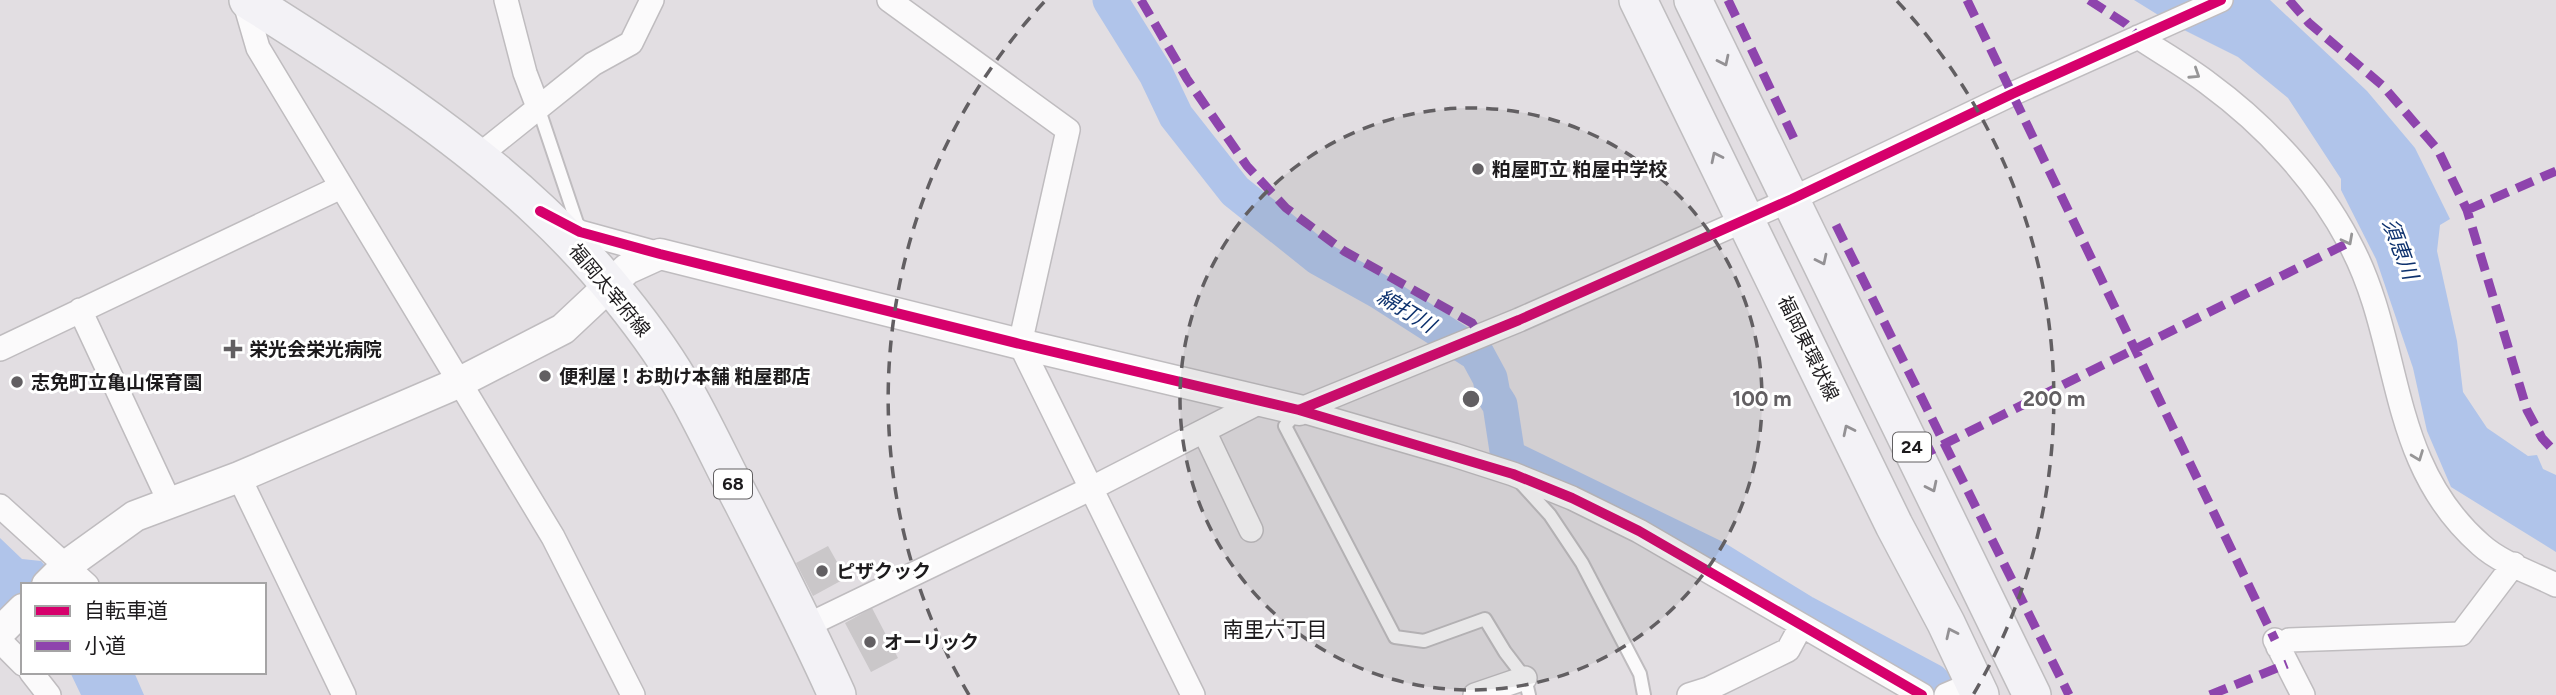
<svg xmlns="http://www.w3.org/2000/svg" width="2556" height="695" font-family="Figtree,'Noto Sans JP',sans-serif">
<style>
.water{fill:#b0c4ea}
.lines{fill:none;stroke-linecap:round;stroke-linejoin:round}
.river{stroke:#b0c4ea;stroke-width:35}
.building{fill:#cac7c9}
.service-casing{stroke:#bfbcbf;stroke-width:16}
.minor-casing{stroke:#bfbcbf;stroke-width:26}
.tertiary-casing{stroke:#bfbcbf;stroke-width:33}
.primary-casing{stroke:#bfbdbf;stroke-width:40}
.service{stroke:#fbfafb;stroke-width:12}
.minor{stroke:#fbfafb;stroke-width:23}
.tertiary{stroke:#fbfafb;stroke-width:30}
.primary{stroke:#f3f2f6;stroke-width:37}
.quiet{stroke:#8e44ad;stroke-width:9;stroke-dasharray:18 9;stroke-linecap:butt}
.cycleway-casing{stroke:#fff;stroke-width:15}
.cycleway{stroke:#d6006c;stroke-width:10}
.oneway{stroke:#939194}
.oneway2{stroke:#979697}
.ring{fill:none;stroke:#625f62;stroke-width:3.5;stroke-dasharray:12 9}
.poi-dot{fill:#625f62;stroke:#fff;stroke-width:2.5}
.labels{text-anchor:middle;stroke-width:6;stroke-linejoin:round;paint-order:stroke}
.shield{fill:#fff;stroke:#615f61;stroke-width:2}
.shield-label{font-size:18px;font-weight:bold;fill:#1d1b1d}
.poi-label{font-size:19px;font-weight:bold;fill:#1d1b1d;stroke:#fff;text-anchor:start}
.street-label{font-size:19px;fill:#1d1b1d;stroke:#fff}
.water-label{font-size:21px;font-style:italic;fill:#0e326e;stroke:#fff}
.neighbourhood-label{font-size:21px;fill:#1d1b1d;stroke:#fff}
.centre{fill:#625f62;stroke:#fff;stroke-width:3.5}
.ring-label{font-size:21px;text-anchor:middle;font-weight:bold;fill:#625f62;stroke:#fff;stroke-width:6;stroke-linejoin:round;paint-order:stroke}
</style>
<rect width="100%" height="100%" fill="#e2dee2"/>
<path class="water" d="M2134,0h136l97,91 48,57 35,71 -10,6 -3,26 20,90 6,51 24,36 41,28 9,-1 6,14 13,6v77l-105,-65 -24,-56 -14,-63 -37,-109 -35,-69v-11l-53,-81 -50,-41 -62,-31z
M0,538l22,21 19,2 21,24h-39v41l-23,-11z
M70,672h64l10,23h-63z"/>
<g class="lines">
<path class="river" d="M1110,0l46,74 20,42 59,75 84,67 61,34 97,62 13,24 3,16 7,11 8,52 206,100 89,55 129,69 13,14"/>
</g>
<path class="building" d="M828,546l18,32 -33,18 -17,-33z
M872,608l26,50 -27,14 -26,-49z"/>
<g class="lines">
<g class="service-casing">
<path id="service" d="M538,107l42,125
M1298,411l-13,15 110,211 29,4 61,-22 20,33 20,26 4,17
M1520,482l30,33 32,48 58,111 4,21"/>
</g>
<g class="minor-casing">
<path id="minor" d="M244,0l14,48 295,489 80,158
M506,0l19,73 13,34
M889,0l179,130 -48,214 173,351
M2138,37c24,16 49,30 71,47 56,41 108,97 140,158 55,101 36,219 132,303 20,18 51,28 75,40
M477,157l116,-93 38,-21 21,-43
M562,222l18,10 80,22
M80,310l90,193
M0,349l341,-162
M1299,410l220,-90 273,-121 220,-105 209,-94
M1299,410l155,45 59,19 59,24 67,33 283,164
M1204,431l47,99
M239,477l105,218
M0,506l87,79
M806,626l286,-138 170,-87
M2275,640l28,55
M0,641l23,23
M2278,647l11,-7 172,-6 53,-70
M31,672l18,23
M1475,695l50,-17
M1689,695l19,-6 80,-39 13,-24
M1946,695l28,-12"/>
</g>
<g class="tertiary-casing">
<path id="tertiary" d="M47,585l20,-20 68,-49 104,-39 219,-94 105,-54 64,-60 33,-15 360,90 279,66
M0,632l23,-23"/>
</g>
<g class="primary-casing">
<path id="primary" d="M248,0c101,64 204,128 292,211 53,49 113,122 148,185 20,36 37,73 56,109 32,63 64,125 93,190
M1638,0l256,525 52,98 34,72
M1693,0l339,695"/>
</g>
<use href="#service" class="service"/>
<use href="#minor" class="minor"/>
<use href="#tertiary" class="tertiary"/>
<use href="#primary" class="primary"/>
<path class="quiet" d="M1141,0l46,79 60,87 39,42 58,43 128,72 8,12
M1728,0l69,145
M1967,0l308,640
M2089,0l37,24 12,13
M2289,0l20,23 74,63 55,64 29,60 60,200 15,28 14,15
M2467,210l89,-39
M1836,225l233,470
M1918,457l432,-215
M2210,695l77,-31"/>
<g class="cycleway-casing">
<path id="cycleway" d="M540,211l40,21 80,22 360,90 279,66 214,64 59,24 67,33 283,164
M1299,410l220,-90 273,-121 220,-105 209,-94"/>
</g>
<use href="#cycleway" class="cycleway"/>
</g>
<defs><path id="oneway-chevron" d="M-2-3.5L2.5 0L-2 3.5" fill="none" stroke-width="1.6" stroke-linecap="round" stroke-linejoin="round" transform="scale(1.75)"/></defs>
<g class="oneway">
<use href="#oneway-chevron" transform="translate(1724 61) rotate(64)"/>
<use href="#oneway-chevron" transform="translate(1716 157) rotate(-116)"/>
<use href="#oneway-chevron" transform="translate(1822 260) rotate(64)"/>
<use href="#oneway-chevron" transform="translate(1848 430) rotate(-116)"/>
<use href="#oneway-chevron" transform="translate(1932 487) rotate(64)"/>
<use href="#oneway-chevron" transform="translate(1951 633) rotate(-115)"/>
</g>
<g class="oneway2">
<use href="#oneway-chevron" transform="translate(2195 74) rotate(33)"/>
<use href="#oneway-chevron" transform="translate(2348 240) rotate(62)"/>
<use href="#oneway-chevron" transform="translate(2418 456) rotate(69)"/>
</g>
<circle cx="1471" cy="399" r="291" fill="#625f62" fill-opacity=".12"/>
<g class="ring">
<circle cx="1471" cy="399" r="291"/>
<path d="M969 695A583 583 0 0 1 1045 1M1897 1A583 583 0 0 1 1973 695"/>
</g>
<g class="poi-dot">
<circle cx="1478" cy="169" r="7"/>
<path d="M229.5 338.5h7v7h7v7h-7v7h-7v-7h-7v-7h7z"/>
<circle cx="545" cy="376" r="7"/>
<circle cx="17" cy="382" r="7"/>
<circle cx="822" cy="571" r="7"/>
<circle cx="870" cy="642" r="7"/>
</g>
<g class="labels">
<g class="shield">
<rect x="1893" y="432.5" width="38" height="29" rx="5"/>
<rect x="714" y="469.5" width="38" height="29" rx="5"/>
</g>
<g class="shield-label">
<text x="1912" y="453">24</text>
<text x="733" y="490">68</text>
</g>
<g class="poi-label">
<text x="1492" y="176">粕屋町立 粕屋中学校</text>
<text x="249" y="356">栄光会栄光病院</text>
<text x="559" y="383">便利屋！お助け本舗 粕屋郡店</text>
<text x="31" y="389">志免町立亀山保育園</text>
<text x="836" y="578">ピザクック</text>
<text x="884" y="649">オーリック</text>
</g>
<g class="street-label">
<text transform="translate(610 290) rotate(50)" y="7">福岡太宰府線</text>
<text transform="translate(1809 348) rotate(64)" y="7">福岡東環状線</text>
</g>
<g class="water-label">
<text transform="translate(2400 249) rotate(69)" y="7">須恵川</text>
<text transform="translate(1406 311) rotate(31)" y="7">綿打川</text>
</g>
<g class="neighbourhood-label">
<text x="1275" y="637">南里六丁目</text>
</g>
</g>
<circle cx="1471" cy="399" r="10" class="centre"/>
<g class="ring-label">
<text x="1762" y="406">100 m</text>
<text x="2054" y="406">200 m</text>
</g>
<rect x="21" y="583" width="245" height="91" fill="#ffffff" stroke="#a5a4a5" stroke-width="2"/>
<rect x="35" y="606" width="35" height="10" fill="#d6006c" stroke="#a5a4a5" stroke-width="2"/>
<text x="84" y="618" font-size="21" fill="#1d1b1d">自転車道</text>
<rect x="35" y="641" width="35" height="10" fill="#8e44ad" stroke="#a5a4a5" stroke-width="2"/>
<text x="84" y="653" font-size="21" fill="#1d1b1d">小道</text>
</svg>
